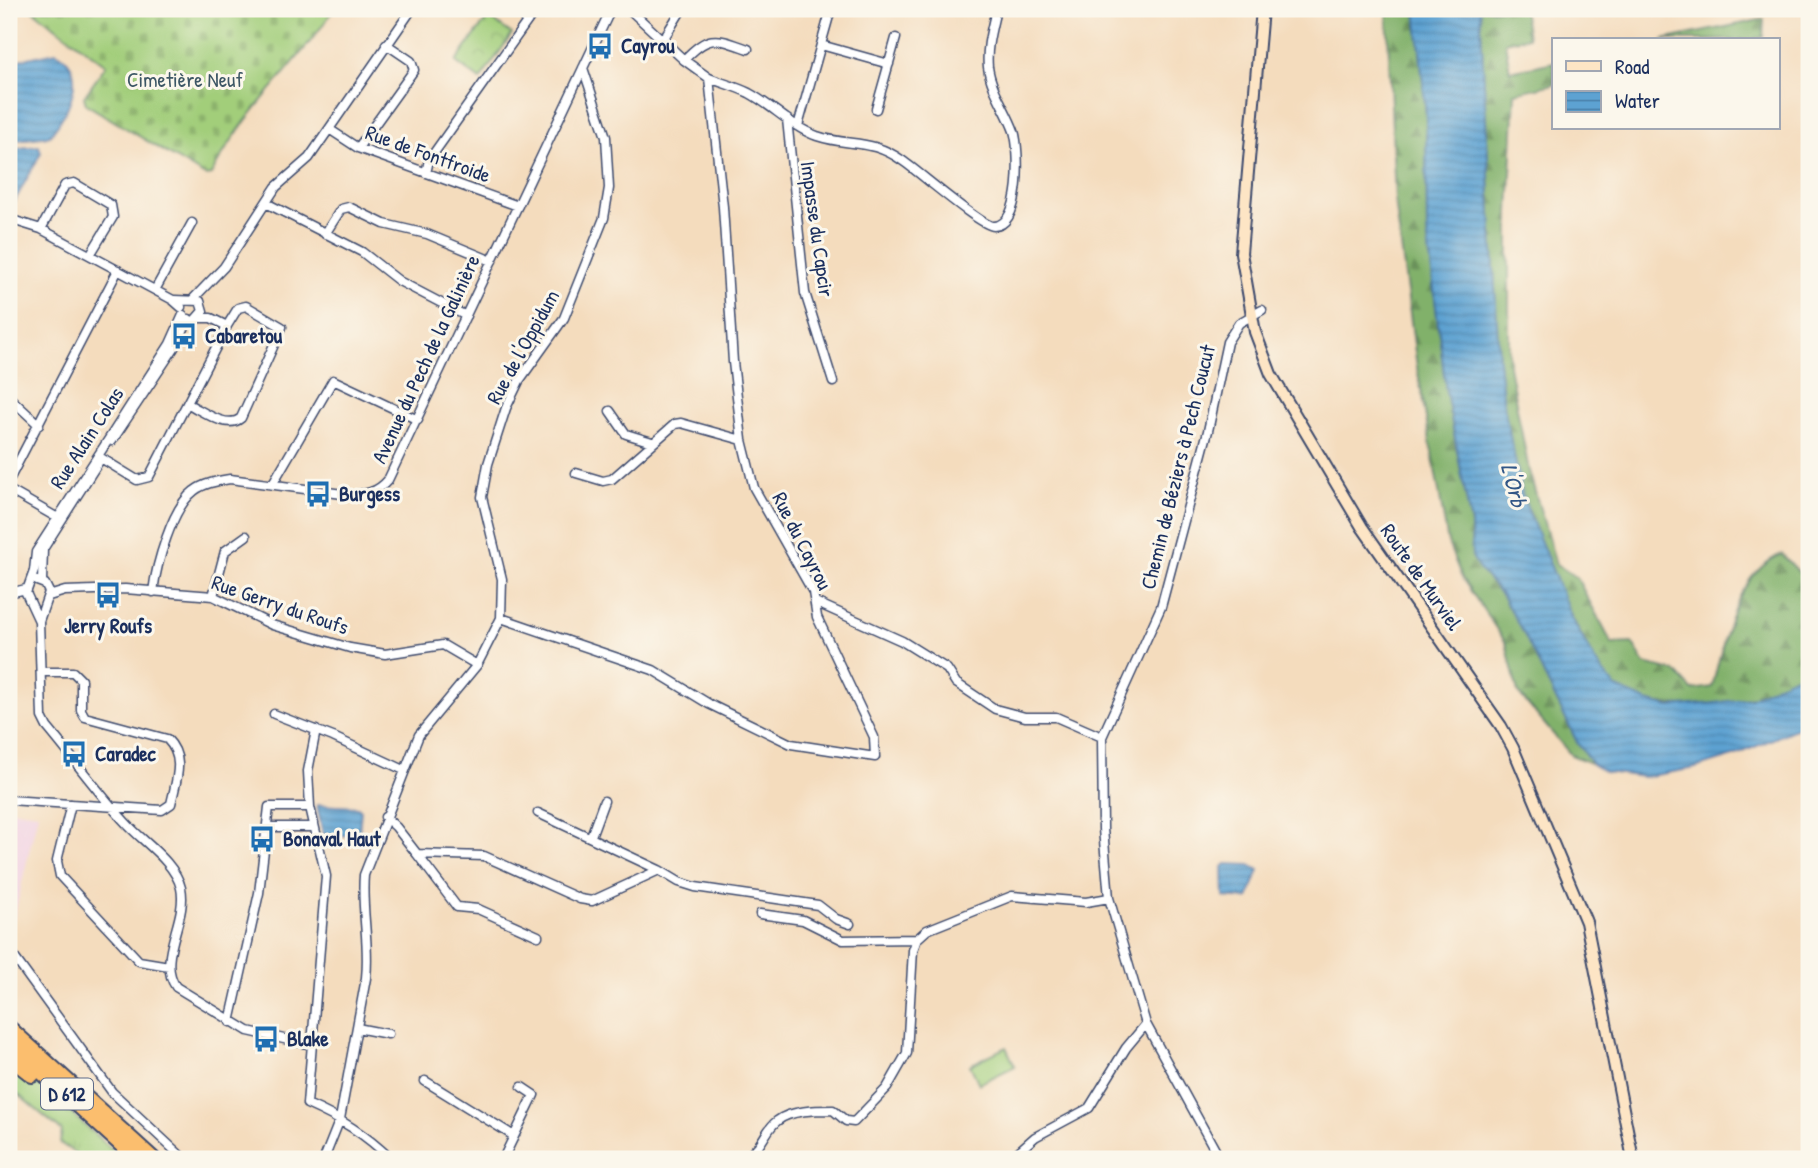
<svg xmlns="http://www.w3.org/2000/svg" width="1818" height="1168" font-family="'Patrick Hand',sans-serif">
<style>
.built{fill:#f1d0e2}
.grass{fill:url(#grass-tufts);stroke:#5e7e6c;stroke-width:2}
.forest{fill:url(#forest-firs);stroke:#4e7064;stroke-width:2}
.cemetery{fill:url(#cemetery-stones);stroke:#5e7e6c;stroke-width:2}
.park{fill:url(#park-crowns);stroke:#5e7e6c;stroke-width:2}
.pitch{fill:#a2ce7a;stroke:#5e7e6c;stroke-width:2}
.water{fill:url(#water-rules);stroke:#3c6898;stroke-width:2}
.lines{fill:none;stroke-linecap:round;stroke-linejoin:round}
.street-casing{stroke:#3c496c;stroke-width:11}
.secondary-casing{stroke:#3c496c;stroke-width:14}
.highway-casing{stroke:#3c496c;stroke-width:18}
.street{stroke:#fff;stroke-width:8}
.secondary{stroke:#fde5c5;stroke-width:10}
.highway{stroke:#fbbe6e;stroke-width:14}
.labels{text-anchor:middle;stroke-width:6;stroke-linejoin:round;paint-order:stroke}
.shield{fill:#fbf7ec;stroke:#5e6b89;stroke-width:2}
.shield-label{font-size:19px;font-weight:bold;fill:#1b2f5e}
.poi-label{font-size:21px;font-weight:bold;fill:#1b2f5e;stroke:#fbf7ec;text-anchor:start}
.park-label{font-size:21px;fill:#3d5765;stroke:#fbf7ec}
.street-label{font-size:21px;fill:#1b2f5e;stroke:#fbf7ec}
.water-label{font-size:23px;font-style:italic;fill:#325787;stroke:#fbf7ec}
</style>
<defs>
<pattern id="grass-tufts" width="24" height="20" patternUnits="userSpaceOnUse" patternTransform="scale(1.75)"><rect width="24" height="20" fill="#a2ce7a"/><path d="M3 7l-1-3M5 7V3M7 7l1-3M15 17l-1-3M17 17v-4M19 17l1-3" fill="none" stroke="#8bb16c"/></pattern>
<pattern id="forest-firs" width="22" height="20" patternUnits="userSpaceOnUse" patternTransform="scale(1.75)"><rect width="22" height="20" fill="#81b16a"/><path d="M5 1l3.5 6h-7zM16 11l3.5 6h-7z" fill="#69905a"/></pattern>
<pattern id="cemetery-stones" width="16" height="16" patternUnits="userSpaceOnUse" patternTransform="scale(1.75)"><rect width="16" height="16" fill="#a2ce7a"/><path d="M2 7V4a2 2 0 0 1 4 0v3zM10 15v-3a2 2 0 0 1 4 0v3z" fill="#8bb16c"/></pattern>
<pattern id="park-crowns" width="20" height="18" patternUnits="userSpaceOnUse" patternTransform="scale(1.75)"><rect width="20" height="18" fill="#a2ce7a"/><path d="M2 6a3 3 0 1 1 6 0M12 15a3 3 0 1 1 6 0" fill="none" stroke="#8bb16c"/></pattern>
<pattern id="water-rules" width="6" height="5" patternUnits="userSpaceOnUse" patternTransform="scale(1.75)"><rect width="6" height="5" fill="#5da2d2"/><path d="M0 2.5h6" fill="none" stroke="#4c84ae"/></pattern>
</defs>
<rect width="100%" height="100%" fill="#fbf7ec"/>
<filter id="ink" filterUnits="userSpaceOnUse"><feTurbulence type="fractalNoise" baseFrequency=".0143" numOctaves="2"/><feDisplacementMap in="SourceGraphic" scale="14" xChannelSelector="R" yChannelSelector="G"/><feConvolveMatrix kernelMatrix="1 2 1 2 8 2 1 2 1" color-interpolation-filters="sRGB"/></filter>
<filter id="wash" filterUnits="userSpaceOnUse"><feTurbulence type="fractalNoise" baseFrequency=".00686" numOctaves="4" result="noise"/><feDisplacementMap in="SourceGraphic" scale="28" xChannelSelector="R" yChannelSelector="G"/><feGaussianBlur stdDeviation="1.57" result="paint"/><feColorMatrix in="noise" values="0 0 0 0 0 0 0 0 0 0 0 0 0 0 0 0 0 1.4 0 .05"/><feComposite in="paint" operator="in"/></filter>
<g filter="url(#wash)">
<rect width="100%" height="100%" fill="#f4dcbd"/>
<path class="built" d="M9,809l29,4 -26,113h-3z"/>
<path class="grass" d="M9,1060l12,9 102,90h-39l-24,-16 2,-12 -53,-44z"/>
<path class="forest" d="M1387,9h29l10,106 1,116 19,160 25,133 1,32 6,12 23,26 24,42 53,108 14,20 -21,-9 -53,-62 -12,-50 -44,-65 -14,-35 -31,-176 -22,-166z
M1480,9h43l5,28 -23,5 5,29 44,-9v22l-39,9 -6,120v153l20,105 27,93 21,14 35,66 20,-1 13,21 31,8 16,18 20,-3c13,-47 21,-112 70,-133l27,29v86c-18,9 -38,22 -57,28 -35,11 -106,15 -136,-9 -14,-11 -24,-32 -32,-48 -24,-44 -47,-95 -61,-143 -13,-44 -19,-91 -24,-136z
M1764,19l-1,18 -15,3h-86z"/>
<path class="cemetery" d="M31,9h-1h304c-38,58 -91,103 -123,166l-6,1 -119,-72 -2,-7 22,-32z"/>
<path class="park" d="M488,17l24,17 -32,46 -24,-18z"/>
<path class="pitch" d="M1006,1047l9,19 -36,18 -9,-19z"/>
<path class="water" d="M1416,9h64l19,352 5,46 19,91 50,123 24,43 19,24 31,13 23,6 43,-4 38,-5 58,-29v54l-75,33 -39,12 -51,9 -39,-5 -13,-8 -14,-20 -53,-108 -24,-42 -23,-26 -6,-12 -1,-32 -25,-133 -19,-160 -1,-116z
M56,52c35,19 12,61 -7,84l-40,5v-79z
M39,146l2,7 -28,51h-4v-55z
M317,805l41,2 3,3 -2,23 -6,3 -30,-2z
M1226,864l24,1 9,5 -11,29 -24,-2 -1,-30z"/>
</g>
<g filter="url(#ink)">
<g class="lines">
<g class="street-casing">
<path id="street" d="M664,38l18,-29
M821,45l68,19
M684,60c25,-27 32,-22 64,-11
M709,78c13,5 28,9 40,15 24,13 43,34 68,43 33,11 54,2 86,25 15,10 79,66 91,65 28,0 26,-76 20,-95 -8,-22 -23,-41 -26,-64 -2,-21 4,-39 8,-58
M876,109l20,-71
M787,119l18,174 28,89
M798,126l33,-117
M329,129l29,19 160,58
M358,148l56,-78 -3,-9 -25,-17
M426,173l3,-13 107,-151
M266,203l96,49 37,29 67,35
M9,219l32,10 132,71 8,7
M41,229l24,-44 9,-2 37,22 2,12 -23,38
M325,234l16,-25 8,-2 35,17 43,10 65,27
M155,290l37,-67
M194,298l30,-31 52,-80 33,-29 103,-149
M174,300l26,1 3,10 -8,9
M183,315l-13,29 -134,208 -2,19 -8,22 13,28 3,96 5,10c27,32 51,66 79,96 17,19 49,39 55,65 7,32 -25,70 -5,99l72,44 63,14
M9,397l30,28
M188,404c15,7 39,26 53,14l41,-91 -36,-21 -8,2 -11,18
M610,411l16,23 26,8
M112,441l62,-93 15,-29
M101,458l36,22 12,-3 78,-151 -16,-8h-12
M576,473l27,8 9,-2 63,-55 6,-1 61,17
M9,480l109,-210
M273,483l60,-103 85,40
M9,490l47,27
M37,581l8,3 4,8 -10,29
M42,582l1,-33 58,-91
M153,592c3,-26 19,-85 41,-101 10,-8 24,-10 36,-12l120,16c16,-1 27,-2 38,-15l223,-471
M9,593l17,-4
M49,596l16,-5 60,-2 88,7 59,29 78,23 35,6 58,-9 34,20
M213,596l12,-45 21,-15
M815,602l87,39 45,28 9,14 39,26 30,8h31l46,20
M501,618l152,52 56,34 82,40 84,13 -1,-20 -57,-120 -4,-25 -59,-104 -12,-48 -9,-78 -10,-155 -14,-129 -25,-18 -55,-51
M274,714l59,23 71,33
M316,730l-8,41 2,36 16,69 -19,228c34,15 58,30 84,55
M9,800l153,10 9,-6c5,-24 15,-46 -4,-65l-82,-22 -4,-7v-30l-8,-8h-32
M71,804l-14,57 3,15 79,85 30,5
M538,813l121,57
M385,817l11,10 21,27 67,2 96,43 12,2 67,-31 20,12 16,5 123,18 18,14 14,5
M268,827h45
M591,836l13,-35
M417,854l40,53 21,2 60,27
M760,914l43,6 40,20 74,-1
M9,950l103,142 72,67
M230,1022l29,-129 10,-86h41
M357,1028l31,6
M425,1081l89,55
M324,1159l16,-40 26,-141c4,-35 -5,-68 -2,-103l55,-140 58,-70 24,-47 1,-39 -20,-82 6,-33 18,-56 13,-27 45,-63 40,-100 5,-30 -3,-51 -23,-69
M503,1159l31,-64 -12,-8
M744,1159c21,-14 20,-28 33,-38 13,-11 40,-11 56,-11l13,11 8,1 33,-34 20,-35 6,-103 4,-11 10,-9 85,-34 74,6 23,-4
M1010,1159l25,-22 54,-29 37,-60 20,-24
M1220,1159l-74,-135 -37,-126 -6,-69 -1,-92 59,-130 47,-176 19,-89 12,-19 23,-13"/>
</g>
<g class="secondary-casing">
<path id="secondary" d="M1262,9l-21,244 14,79 16,42 91,153 139,199 12,22 73,174 47,237"/>
</g>
<g class="highway-casing">
<path id="highway" d="M9,1028l144,131
M9,1042l128,117
M9,1057l23,18"/>
</g>
<use href="#street" class="street"/>
<use href="#secondary" class="secondary"/>
<use href="#highway" class="highway"/>
</g>
</g>
<defs>
<g id="bus-bare" transform="scale(2.1)"><path d="M-5-6H5V4H4V6H2V4H-2V6H-4V4H-5ZM-3.5-4V0h7V-4ZM-3.5 1.2v1.5H-2V1.2ZM2 1.2v1.5H3.5V1.2Z" fill="#1f6fb2" stroke="#fbf7ec" stroke-width="2.5" paint-order="stroke"/></g>
</defs>
<g fill-rule="evenodd">
<use href="#bus-bare" x="600" y="46"/>
<use href="#bus-bare" x="184" y="336"/>
<use href="#bus-bare" x="318" y="494"/>
<use href="#bus-bare" x="108" y="595"/>
<use href="#bus-bare" x="74" y="754"/>
<use href="#bus-bare" x="262" y="839"/>
<use href="#bus-bare" x="266" y="1039"/>
</g>
<g class="labels">
<rect class="shield" x="41" y="1078.5" width="52" height="31" rx="5"/>
<g class="shield-label">
<text x="67" y="1101">D 612</text>
</g>
<g class="poi-label">
<text x="621" y="53">Cayrou</text>
<text x="205" y="343">Cabaretou</text>
<text x="339" y="501">Burgess</text>
<text x="108" y="633" text-anchor="middle">Jerry Roufs</text>
<text x="95" y="761">Caradec</text>
<text x="283" y="846">Bonaval Haut</text>
<text x="287" y="1046">Blake</text>
</g>
<g class="park-label">
<text x="185" y="87">Cimetière Neuf</text>
</g>
<g class="street-label">
<text transform="translate(428 154) rotate(20)" y="7">Rue de Fontfroide</text>
<text transform="translate(817 229) rotate(82)" y="7">Impasse du Capcir</text>
<text transform="translate(523 347) rotate(-61)" y="7">Rue de l'Oppidum</text>
<text transform="translate(426 359) rotate(-65)" y="7">Avenue du Pech de la Galinière</text>
<text transform="translate(87 438) rotate(-57)" y="7">Rue Alain Colas</text>
<text transform="translate(1178 467) rotate(-76)" y="7">Chemin de Béziers à Pech Coucut</text>
<text transform="translate(802 541) rotate(63)" y="7">Rue du Cayrou</text>
<text transform="translate(1421 577) rotate(55)" y="7">Route de Murviel</text>
<text transform="translate(280 605) rotate(19)" y="7">Rue Gerry du Roufs</text>
</g>
<g class="water-label">
<text transform="translate(1514 485) rotate(75)" y="8">L'Orb</text>
</g>
</g>
<rect width="1818" height="1168" fill="none" stroke="#fbf7ec" stroke-width="35"/>
<rect x="1552" y="38" width="228" height="91" fill="#fbf7ec" stroke="#a1a7b3" stroke-width="2"/>
<rect x="1566" y="61" width="35" height="10" fill="#fde5c5" stroke="#a1a7b3" stroke-width="2"/>
<text x="1615" y="74" font-size="21" fill="#1b2f5e">Road</text>
<rect x="1566" y="91" width="35" height="21" fill="url(#water-rules)" stroke="#a1a7b3" stroke-width="2"/>
<text x="1615" y="108" font-size="21" fill="#1b2f5e">Water</text>
</svg>
